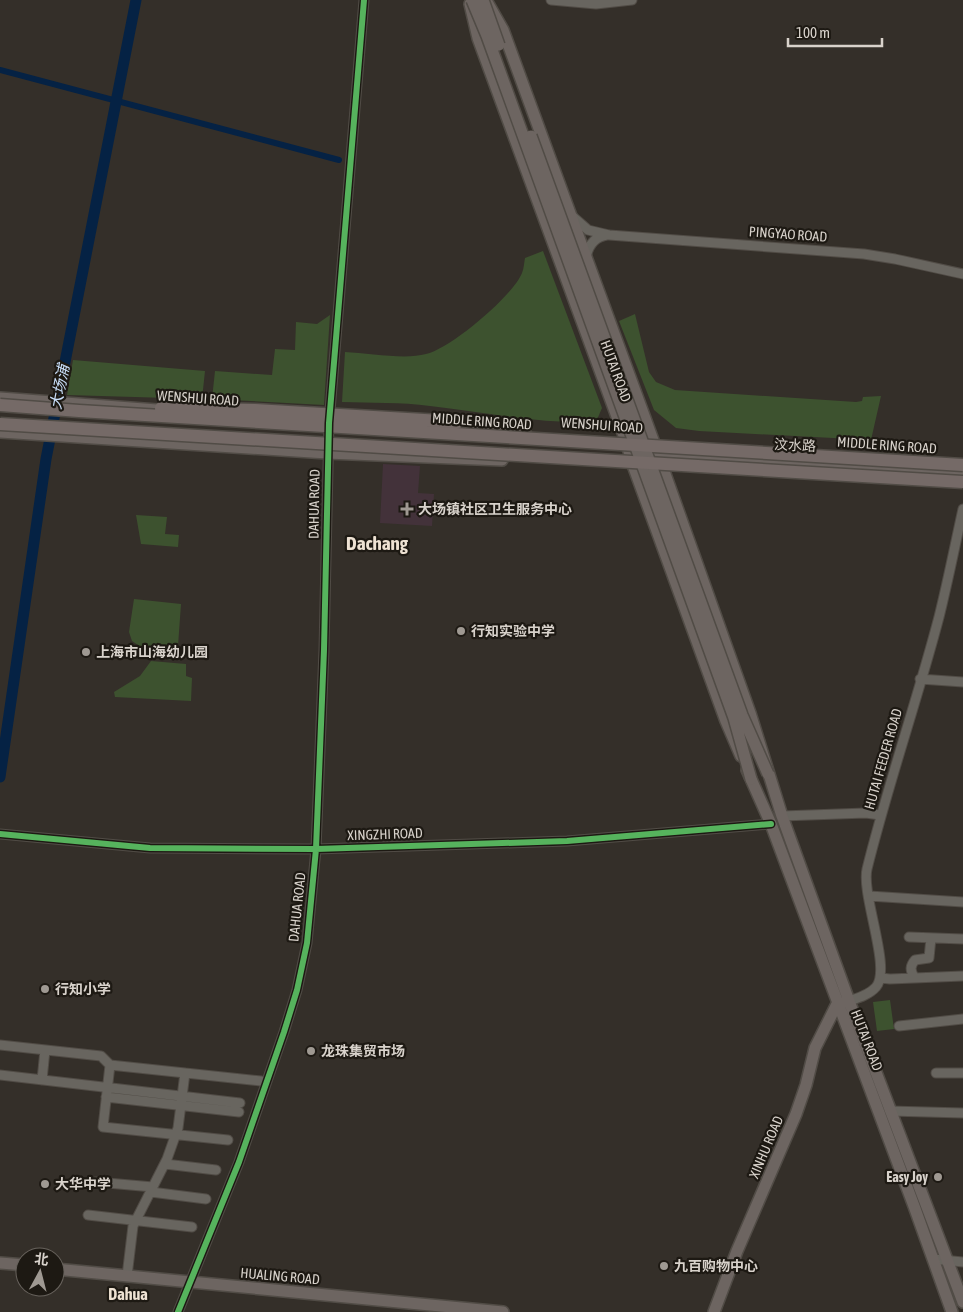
<svg xmlns="http://www.w3.org/2000/svg" width="963" height="1312" font-family="'Asap Condensed','Noto Sans SC',sans-serif">
<style>
.medical{fill:#43323a}
.green{fill:#3d522f}
.lines{fill:none;stroke-linecap:round;stroke-linejoin:round}
.canal{stroke:#052244;stroke-width:6}
.river{stroke:#052244;stroke-width:11}
.minor-casing{stroke:#514c46;stroke-width:11}
.major-casing{stroke:#514c46;stroke-width:14}
.highway-casing{stroke:#514c46;stroke-width:15}
.minor{stroke:#68655f;stroke-width:9}
.major{stroke:#6d6561;stroke-width:11}
.highway{stroke:#756a67;stroke-width:12}
.major-bridge-casing{stroke:#514c46;stroke-width:14;stroke-linecap:butt}
.highway-bridge-casing{stroke:#514c46;stroke-width:15;stroke-linecap:butt}
.major-bridge{stroke:#6d6561;stroke-width:11}
.highway-bridge{stroke:#756a67;stroke-width:12}
.cycleway-casing{stroke:#1d1913;stroke-width:9}
.cycleway{stroke:#56b35d;stroke-width:6}
.poi-dot{fill:#9f9992;stroke:#1d1913;stroke-width:2}
.labels{text-anchor:middle;stroke-width:4.5;stroke-linejoin:round;paint-order:stroke}
.street-label{font-size:14px;fill:#d8d2cb;stroke:#1d1913}
.poi-label{font-size:14px;font-weight:bold;fill:#d8d2cb;stroke:#1d1913;text-anchor:start}
.water-label{font-size:15px;font-style:italic;fill:#cae0fb;stroke:#1d1913}
.quarter-label{font-size:16px;font-weight:bold;fill:#eee2d3;stroke:#1d1913}
.district-label{font-size:19px;font-weight:bold;fill:#eee2d3;stroke:#1d1913}
</style>
<rect width="100%" height="100%" fill="#342f29"/>
<path class="medical" d="M383,464l37,2 -2,27 16,1 -2,32 -52,-3z"/>
<path class="green" d="M543,251l59,157 -6,14c-56,2 -111,-10 -166,-16 -29,-4 -59,-3 -88,-4l3,-50c24,1 60,8 81,2 24,-5 87,-58 96,-81 2,-5 2,-10 3,-15z
M635,314l14,58 7,10 19,8 181,12 6,-1 1,-4 18,-1 -10,44 -172,-9 -23,-3 -22,-18 -35,-89z
M330,315l-6,90 -112,-6 3,-28 57,4 3,-26 20,1 1,-28 21,2z
M73,360l132,11 -3,28 -135,-4z
M136,515l31,2 -2,17 14,1 -1,12 -37,-3z
M134,599l47,5 -4,56 -20,-2 -25,-17 -3,-9z
M151,661l35,3v12l6,2 -1,23 -76,-4 -1,-5 26,-16z
M890,1000l4,29 -17,2 -4,-29z"/>
<g class="lines">
<path class="canal" d="M0,70l339,90"/>
<path class="river" d="M0,777l46,-318 90,-459"/>
<g class="minor-casing">
<path id="minor" d="M551,0l45,4 36,-4
M572,216l16,14 21,5 255,19 31,5 68,15
M586,258c2,-12 8,-21 21,-23
M920,679l43,3
M782,816l84,-3 14,2
M0,834l150,14 166,1 251,-8 204,-17
M869,896l94,6
M909,937l54,2
M914,977c-4,-7 -4,-11 1,-17l14,-2 2,-20
M881,978l9,1 73,-3
M849,1001c9,-3 20,-6 27,-14 16,-18 -15,-92 -9,-118 21,-85 50,-168 72,-252 9,-36 16,-72 24,-108
M899,1026l64,-7
M0,1045l101,11 9,9 151,16
M110,1065l-7,62 125,13
M936,1073h27
M0,1075l240,28
M42,1080l3,-30
M106,1097l133,15
M890,1111l73,2
M165,1164l51,6
M96,1182l57,5
M151,1192l55,7
M88,1215l104,12
M933,1259l30,3
M127,1276l6,-50 34,-67 11,-31 7,-55
M178,1312l61,-150 45,-130 13,-42 10,-47 9,-94 8,-199 5,-227 35,-423"/>
</g>
<g class="major-casing">
<path id="major" d="M487,2l16,28 151,413 96,270 32,103 67,185 114,301
M470,4l8,34 148,403 7,24 93,256 15,35
M0,398l170,13
M0,432l327,21 175,7
M658,457l305,18
M747,770l24,54 143,382 38,106
M0,1263l25,2
M55,1269l448,43
M714,1312l23,-61 59,-137 10,-29 9,-37 22,-44 4,-1"/>
</g>
<g class="highway-casing">
<path id="highway" d="M458,422l67,12"/>
</g>
<use href="#minor" class="minor"/>
<use href="#major" class="major"/>
<use href="#highway" class="highway"/>
<g class="major-bridge-casing">
<path id="major-bridge" d="M472,0l15,36 247,682 17,61
M483,0l16,45
M531,136l211,579 26,59"/>
</g>
<g class="highway-bridge-casing">
<path id="highway-bridge" d="M0,405l79,6 884,54
M161,408l94,2 203,12
M0,424l963,58"/>
</g>
<use href="#major-bridge" class="major-bridge"/>
<use href="#highway-bridge" class="highway-bridge"/>
<g class="cycleway-casing">
<path id="cycleway" d="M0,834l150,14 166,1 251,-8 204,-17
M178,1312l61,-150 45,-130 13,-42 10,-47 9,-94 8,-199 5,-227 35,-423"/>
</g>
<use href="#cycleway" class="cycleway"/>
</g>
<g class="poi-dot">
<path d="M404.5 501.5h5v5h5v5h-5v5h-5v-5h-5v-5h5z"/>
<circle cx="461" cy="631" r="5"/>
<circle cx="86" cy="652" r="5"/>
<circle cx="45" cy="989" r="5"/>
<circle cx="311" cy="1051" r="5"/>
<circle cx="938" cy="1177" r="5"/>
<circle cx="45" cy="1184" r="5"/>
<circle cx="664" cy="1266" r="5"/>
</g>
<g class="labels">
<g class="street-label">
<text transform="translate(788 234) rotate(4)" y="5">PINGYAO ROAD</text>
<text transform="translate(616 371) rotate(70)" y="5">HUTAI ROAD</text>
<text transform="translate(198 398) rotate(4)" y="5">WENSHUI ROAD</text>
<text transform="translate(482 421) rotate(4)" y="5">MIDDLE RING ROAD</text>
<text transform="translate(602 425) rotate(4)" y="5">WENSHUI ROAD</text>
<text transform="translate(795 445) rotate(3)" y="5">汶水路</text>
<text transform="translate(887 445) rotate(4)" y="5">MIDDLE RING ROAD</text>
<text transform="translate(314 504) rotate(-89)" y="5">DAHUA ROAD</text>
<text transform="translate(883 759) rotate(-74)" y="5">HUTAI FEEDER ROAD</text>
<text transform="translate(385 834) rotate(-2)" y="5">XINGZHI ROAD</text>
<text transform="translate(297 907) rotate(-84)" y="5">DAHUA ROAD</text>
<text transform="translate(867 1040) rotate(69)" y="5">HUTAI ROAD</text>
<text transform="translate(766 1147) rotate(-67)" y="5">XINHU ROAD</text>
<text transform="translate(280 1276) rotate(5)" y="5">HUALING ROAD</text>
</g>
<g class="poi-label">
<text x="418" y="514">大场镇社区卫生服务中心</text>
<text x="471" y="636">行知实验中学</text>
<text x="96" y="657">上海市山海幼儿园</text>
<text x="55" y="994">行知小学</text>
<text x="321" y="1056">龙珠集贸市场</text>
<text x="928" y="1182" text-anchor="end">Easy Joy</text>
<text x="55" y="1189">大华中学</text>
<text x="674" y="1271">九百购物中心</text>
</g>
<g class="water-label">
<text transform="translate(60 387) rotate(-79)" y="5">大场浦</text>
</g>
<g class="quarter-label">
<text x="128" y="1300">Dahua</text>
</g>
<g class="district-label">
<text x="377" y="550">Dachang</text>
</g>
</g>
<g transform="translate(40 1272) rotate(7)"><circle r="24" fill="#1d1913" stroke="#68635d"/>
<path d="M0-4L9 19L0 12L-9 19Z" fill="#9f9992"/>
<text y="-8" font-size="14" font-weight="bold" text-anchor="middle" fill="#d8d2cb">北</text>
</g>
<path d="M788 38v8h94v-8" fill="none" stroke="#d8d2cb" stroke-width="2.5"/>
<text x="796" y="38" font-size="15" fill="#d8d2cb" stroke="#1d1913" stroke-width="4" paint-order="stroke">100 m</text>
</svg>
